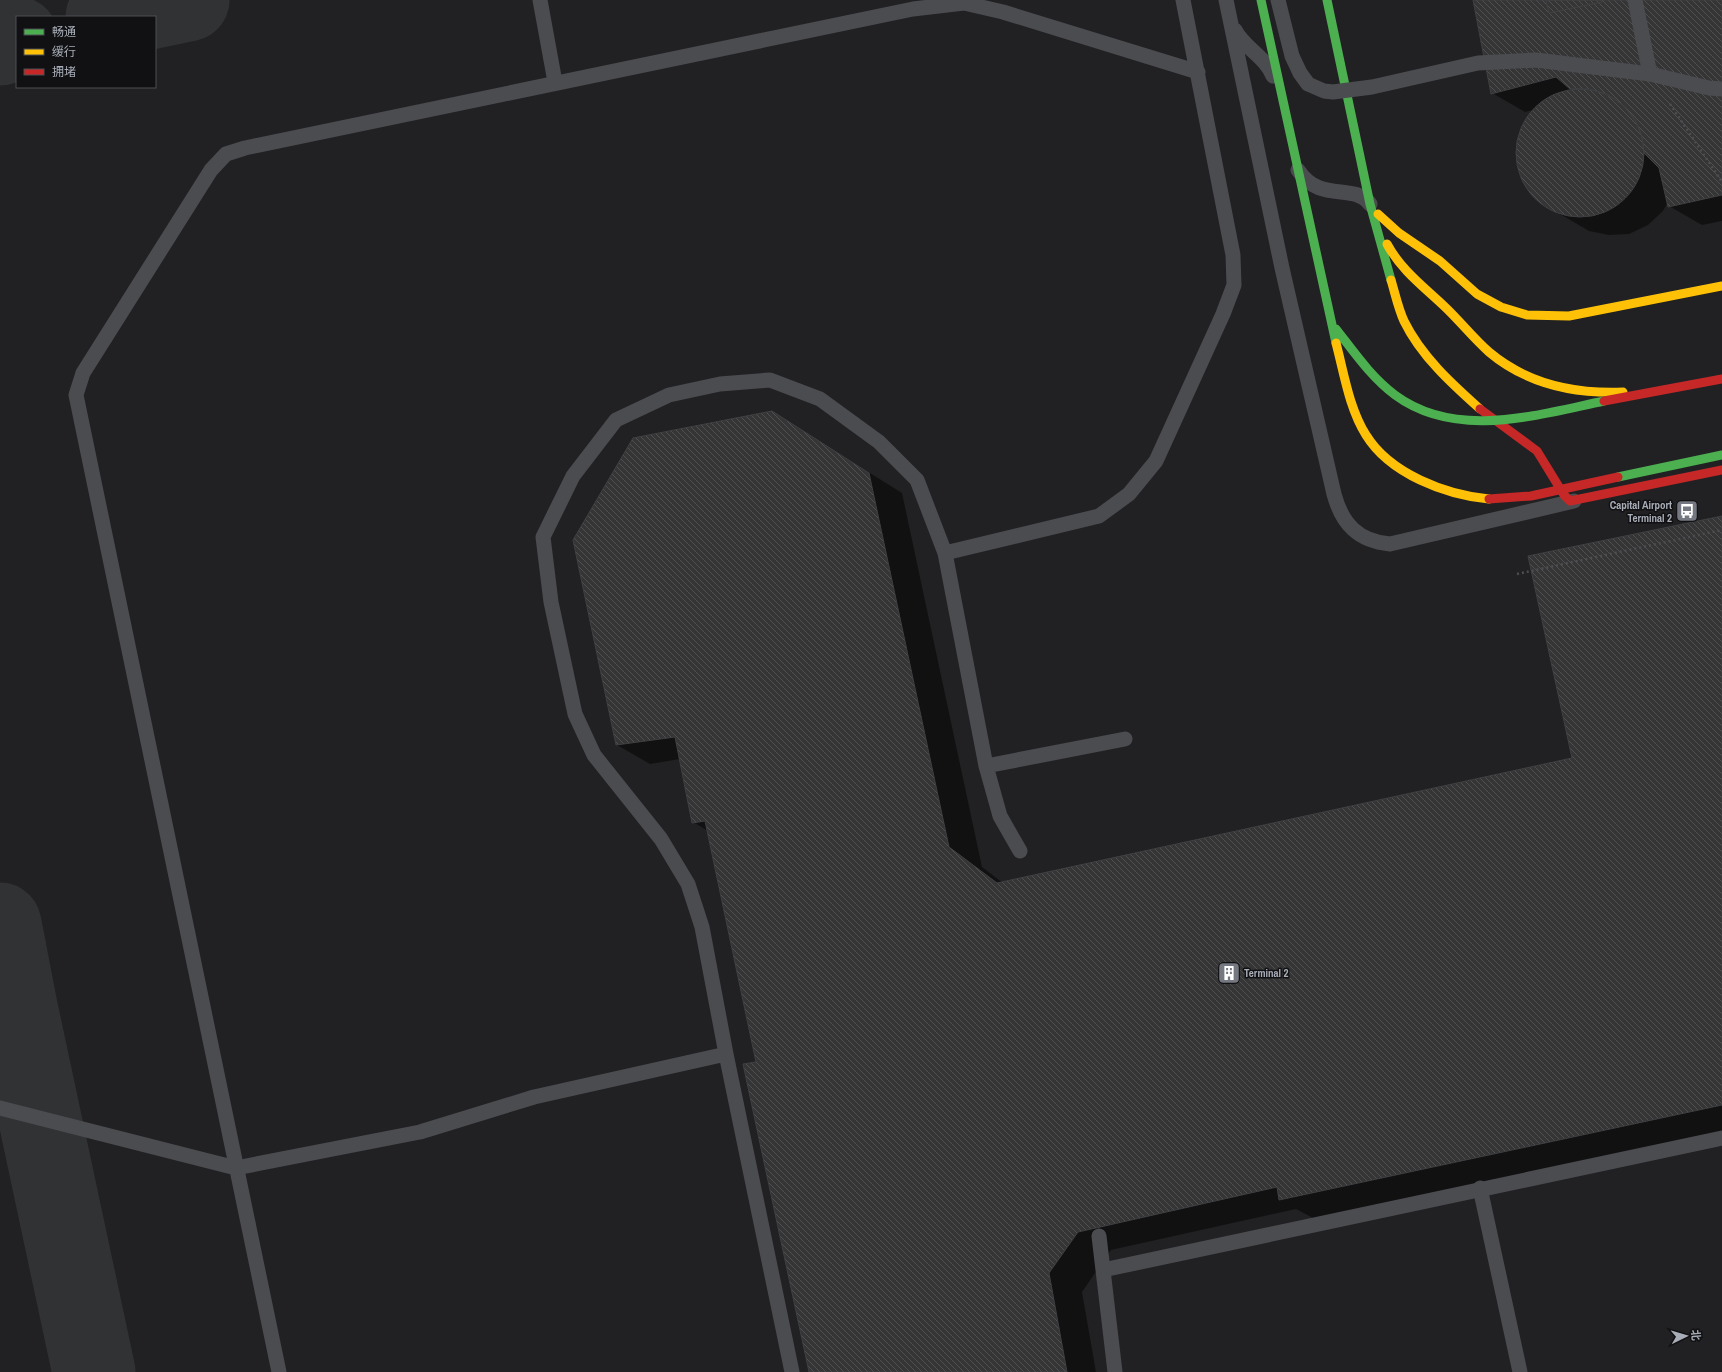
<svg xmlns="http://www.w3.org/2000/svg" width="1722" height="1372" font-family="'Archivo Narrow','Noto Sans SC',sans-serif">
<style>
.built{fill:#212123;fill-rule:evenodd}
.shadow{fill:#0007}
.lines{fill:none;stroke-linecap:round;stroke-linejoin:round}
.taxiway{stroke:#313233;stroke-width:83}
.building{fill:url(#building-back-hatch);stroke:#3f4043}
.path{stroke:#4d4e52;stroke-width:2.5;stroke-dasharray:2 3;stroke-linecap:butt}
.lane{stroke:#4b4c50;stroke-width:15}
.fast{stroke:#4caf50;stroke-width:9}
.slow{stroke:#ffc107;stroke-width:9}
.jam{stroke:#c62828;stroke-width:9}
.lane-bridge{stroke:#4b4c50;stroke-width:15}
.fast-bridge{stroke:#4caf50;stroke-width:9}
.slow-bridge{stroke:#ffc107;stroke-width:9}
.jam-bridge{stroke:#c62828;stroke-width:9}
.labels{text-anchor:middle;stroke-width:3;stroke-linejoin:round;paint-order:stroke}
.poi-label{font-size:11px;font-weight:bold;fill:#a8adb8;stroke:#111113;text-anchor:end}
</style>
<defs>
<pattern id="building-back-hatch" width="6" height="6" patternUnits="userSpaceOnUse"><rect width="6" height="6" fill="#353536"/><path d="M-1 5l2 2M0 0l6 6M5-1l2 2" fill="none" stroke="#4f5051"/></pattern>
</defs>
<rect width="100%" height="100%" fill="#171717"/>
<path class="built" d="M0,0h1722v1372h-1722zM17,17h138v70h-138z"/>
<path class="shadow" d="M1473,0h249v221l-20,4 -33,-19 -1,-4 -5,9 -15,14 -19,9 -20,1 -20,-4 -51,-30 -13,-16 -7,-19 -1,-21 5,-20 11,-15 -8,2 -33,-19z
M772,412l130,81 80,374 21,16 570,-124 149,-242v614l-409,87 -17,-9 -185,41 -29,42 14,80h-286l-53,-309 -49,-232 -15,-9 -13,-63 -30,5 -33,-19z"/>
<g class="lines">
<path class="taxiway" d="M107,17l81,-17
M0,44l17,-6
M0,924l16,83 78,365"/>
</g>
<path class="building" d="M1473,0h249v195l-54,12 -9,-39 -15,-15 -2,-17 -7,-16 -12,-15 -16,-11 -18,-5h-19l-14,-12 -65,17z
M1546,0h55l1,2 -53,11z
M1516 153a64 64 0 1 1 128 0a64 64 0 1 1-128 0Z
M772,411l97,62 80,374 48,36 575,-125 -44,-202 194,-40v589l-443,95 -2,-13 -199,45 -29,41 18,99h-258l-66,-308 13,-2 -51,-241 -13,2 -17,-86 -59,8 -43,-205 60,-102z"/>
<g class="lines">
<path class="path" d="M1670,104l52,78
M1517,574l205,-44"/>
<path class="lane" d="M540,0l15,82
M1226,0l56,268 52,226c8,30 24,47 56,50l184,-43
M1635,0l15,74
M1235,30c10,19 30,26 38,46
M1298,170c22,34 56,12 72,34
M945,553l154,-37 30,-22 27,-33 67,-147 11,-29 -1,-30 -50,-255
M986,766l139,-27
M0,1108l236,60 184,-36 114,-35 192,-43
M1480,1188l40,184
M1099,1236l16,136
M1103,1270l619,-132
M279,1372l-203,-977 7,-22 128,-203 15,-16 19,-6 668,-139 51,-6 39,9 195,60
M792,1372l-66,-318 -24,-127 -14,-43 -27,-45 -67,-84 -19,-41 -24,-112 -8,-65 30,-61 43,-56 53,-25 51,-11 50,-4 50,19 59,43 38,38 28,73 41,213 14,50 20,35"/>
<path class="fast" d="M1327,0l43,204 21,76"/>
<path class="slow" d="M1378,214l21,19 41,28 37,33 24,13 26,8 42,1 153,-30
M1387,244c14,26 37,43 57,62 16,15 29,32 45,46 38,32 86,42 134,40
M1391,280c4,13 7,28 13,41 17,35 48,63 76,88"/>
<path class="jam" d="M1480,409l57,42 27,44 6,6 152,-31"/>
<path class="lane-bridge" d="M1278,0l14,56 8,17 8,11 16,7 9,1 39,-5 106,-24 58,-3 114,14 59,14 13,1"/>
<path class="fast-bridge" d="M1261,0l75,343
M1336,329c18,23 35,48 59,66 61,45 141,20 209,6
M1618,477l104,-22"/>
<path class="slow-bridge" d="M1336,343c8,30 13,65 30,92 24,39 80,60 123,64"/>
<path class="jam-bridge" d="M1604,401l118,-22
M1489,499l42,-3 87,-19"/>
</g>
<defs>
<g id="bus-square" transform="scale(1.15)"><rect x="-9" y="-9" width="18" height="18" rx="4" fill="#757880" stroke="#111113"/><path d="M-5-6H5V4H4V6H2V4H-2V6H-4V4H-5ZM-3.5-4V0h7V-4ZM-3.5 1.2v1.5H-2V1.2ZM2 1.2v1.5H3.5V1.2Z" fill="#fff"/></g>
<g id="building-square" transform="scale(1.15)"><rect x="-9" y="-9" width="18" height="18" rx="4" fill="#757880" stroke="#111113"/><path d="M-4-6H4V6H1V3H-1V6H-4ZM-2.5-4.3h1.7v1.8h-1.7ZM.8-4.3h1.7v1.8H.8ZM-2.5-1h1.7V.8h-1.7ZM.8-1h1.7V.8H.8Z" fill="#fff"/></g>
</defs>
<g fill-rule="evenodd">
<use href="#bus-square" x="1687" y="511"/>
<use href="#building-square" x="1229" y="973"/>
</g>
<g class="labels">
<g class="poi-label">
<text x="1672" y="509">Capital Airport<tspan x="1672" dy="13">Terminal 2</tspan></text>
<text x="1244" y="977" text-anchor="start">Terminal 2</text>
</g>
</g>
<rect x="16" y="16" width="140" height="72" fill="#111113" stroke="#4d4f55"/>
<rect x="24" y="29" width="20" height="6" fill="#4caf50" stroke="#4d4f55"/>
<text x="52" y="36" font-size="12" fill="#a8adb8">畅通</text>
<rect x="24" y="49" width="20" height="6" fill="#ffc107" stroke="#4d4f55"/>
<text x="52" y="56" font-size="12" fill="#a8adb8">缓行</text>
<rect x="24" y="69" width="20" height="6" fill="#c62828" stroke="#4d4f55"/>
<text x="52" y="76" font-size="12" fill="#a8adb8">拥堵</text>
<g transform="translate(1686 1336) rotate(85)" stroke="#111113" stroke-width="3" paint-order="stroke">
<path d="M0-3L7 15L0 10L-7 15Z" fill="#a8adb8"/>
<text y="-6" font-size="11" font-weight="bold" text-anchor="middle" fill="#a8adb8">北</text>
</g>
</svg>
